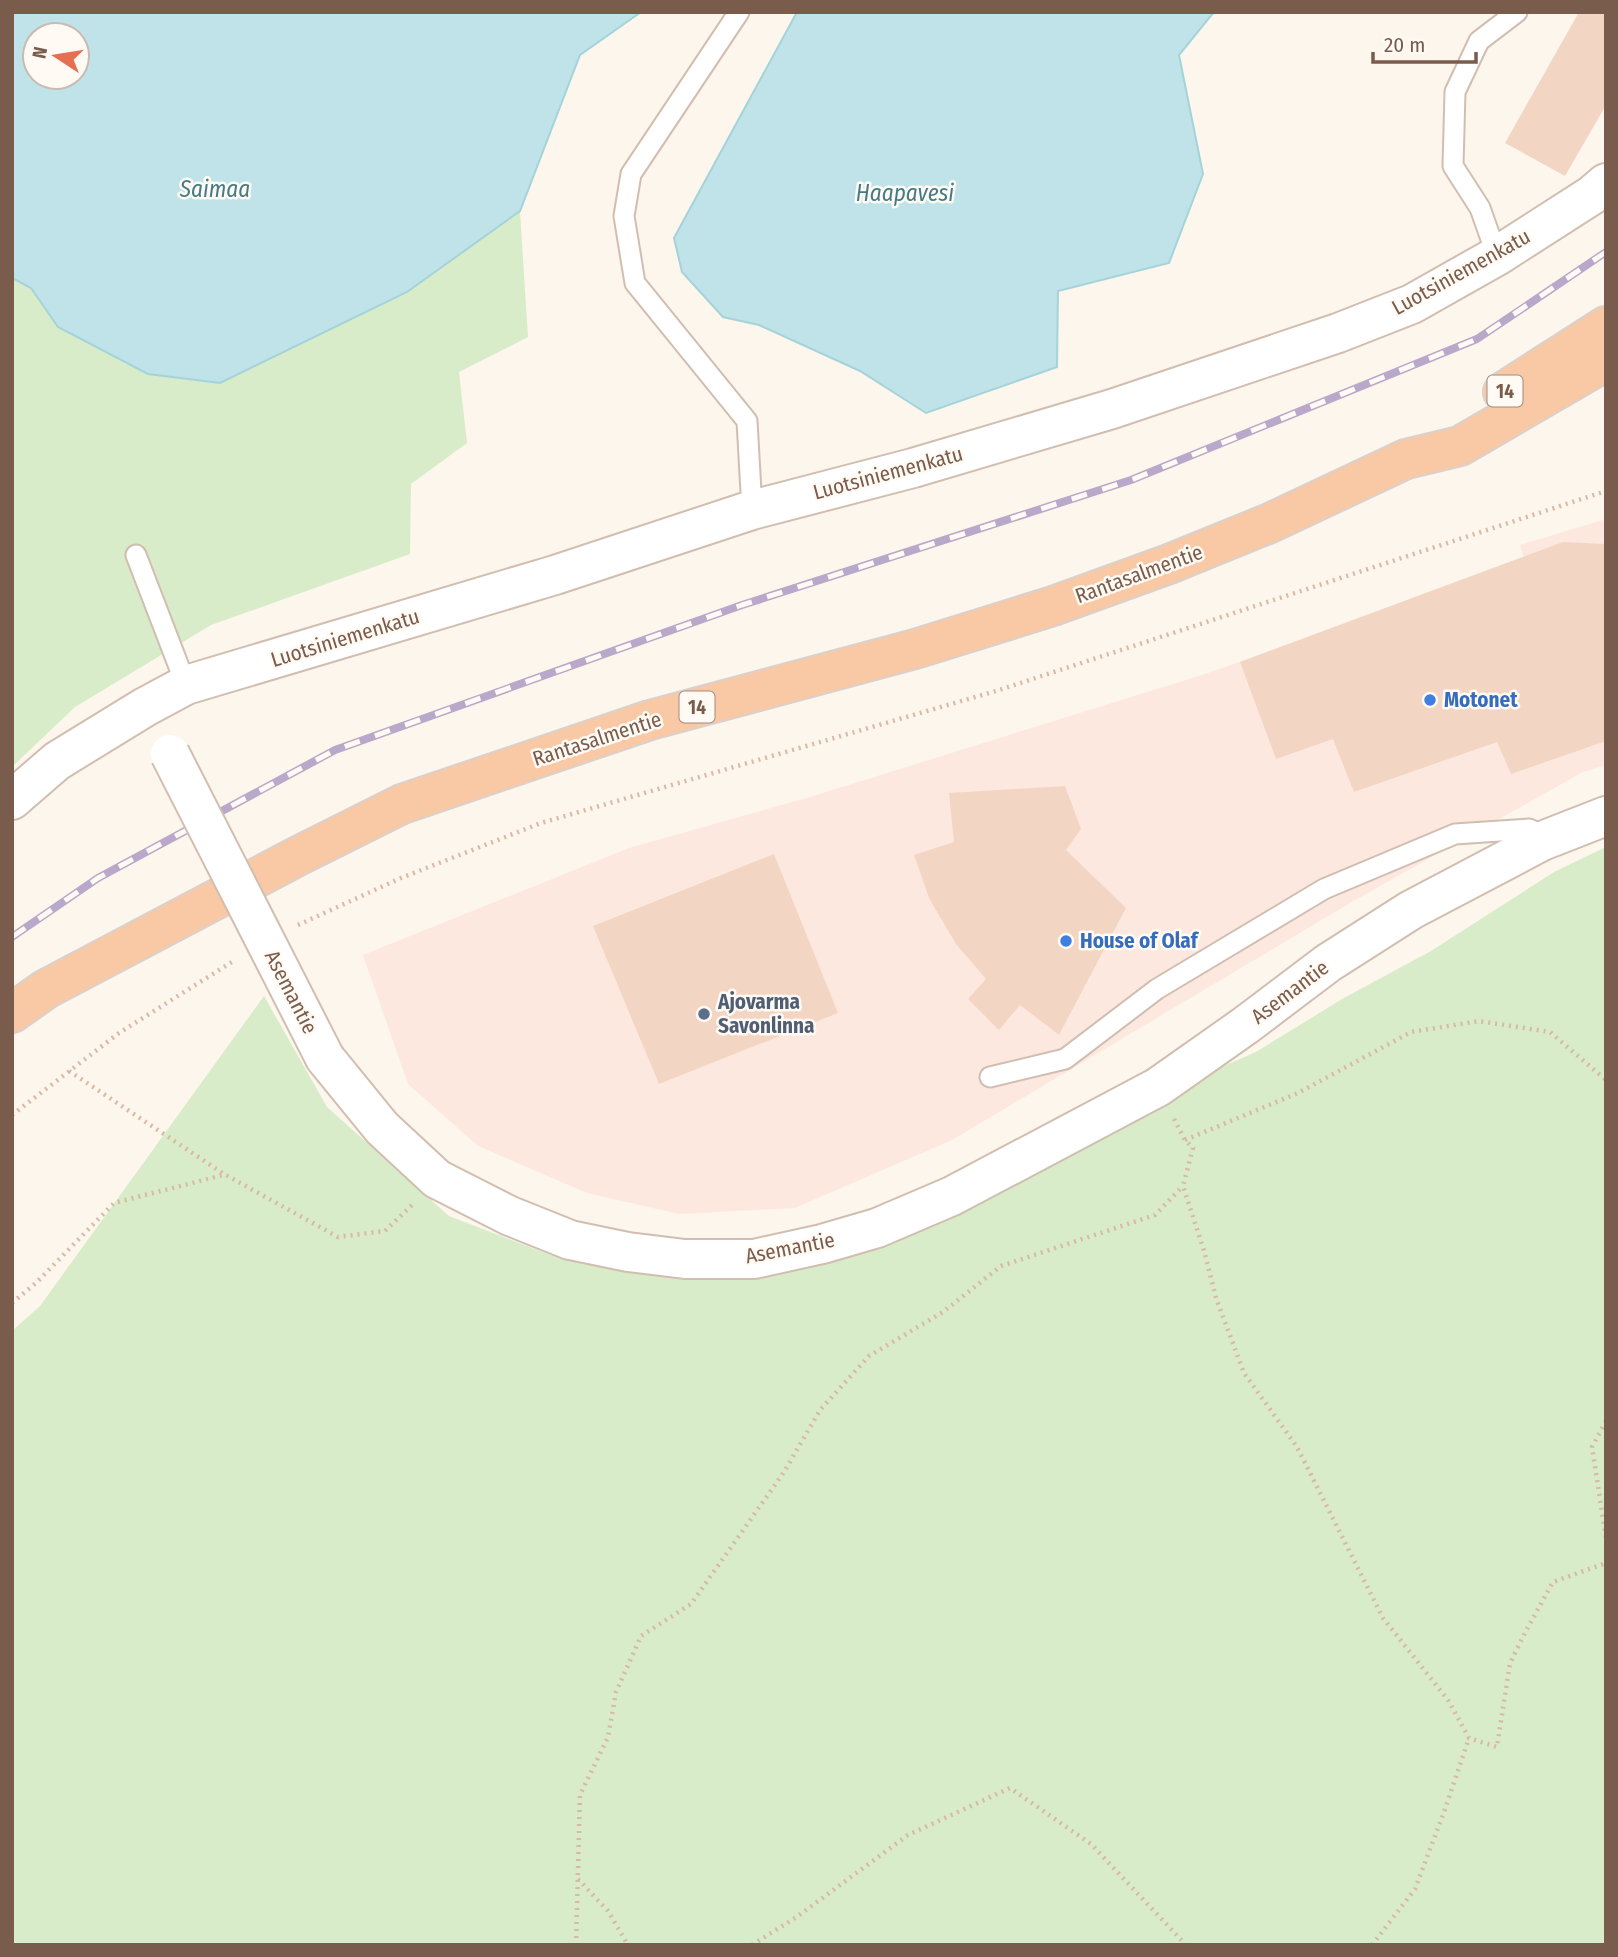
<svg xmlns="http://www.w3.org/2000/svg" width="1618" height="1957" font-family="'Fira Sans Condensed',sans-serif">
<style>
.commercial{fill:#fde8e0}
.green{fill:#d8ecc9}
.water{fill:#bfe3e8;stroke:#a5d3da;stroke-width:2;fill-rule:evenodd}
.building{fill:#f3d5c3}
.lines{fill:none;stroke-linecap:round;stroke-linejoin:round}
.service-casing{stroke:#d1beb0;stroke-width:23}
.minor-casing{stroke:#d1beb0;stroke-width:42}
.trunk-casing{stroke:#dad1cd;stroke-width:42}
.path{stroke:#d9b8a5;stroke-width:4.5;stroke-dasharray:2 5;stroke-linecap:butt}
.service{stroke:#fff;stroke-width:19}
.minor{stroke:#fff;stroke-width:38}
.trunk{stroke:#f9c8a4;stroke-width:38}
.rail-casing{stroke:#b9a8c9;stroke-width:8}
.rail{stroke:#fffaf3;stroke-width:5;stroke-dasharray:16;stroke-linecap:butt}
.minor-bridge-casing{stroke:#d1beb0;stroke-width:42;stroke-linecap:butt}
.minor-bridge{stroke:#fff;stroke-width:38}
.shop-dot{fill:#3f7fe0;stroke:#fffaf3;stroke-width:2.5}
.service-dot{fill:#5c6f8a;stroke:#fffaf3;stroke-width:2.5}
.labels{text-anchor:middle;stroke-width:5;stroke-linejoin:round;paint-order:stroke}
.shield{fill:#fffaf3;stroke:#a28b7f;stroke-width:2}
.shield-label{font-size:19px;font-weight:bold;fill:#7a5c4d}
.street-label{font-size:21px;fill:#7a5c4d;stroke:#fffaf3}
.shop-label{font-size:21px;font-weight:bold;fill:#366cbe;stroke:#fffaf3;text-anchor:start}
.service-label{font-size:21px;font-weight:bold;fill:#4e5e75;stroke:#fffaf3;text-anchor:start}
.water-label{font-size:23px;font-style:italic;fill:#437c86;stroke:#fffaf3}
</style>
<rect width="100%" height="100%" fill="#fdf6ec"/>
<path class="commercial" d="M1606,519v246l-23,7 -233,131 -398,237 -157,68 -116,6 -92,-21 -109,-47 -70,-62 -45,-129 266,-107 181,-51 395,-123 320,-113 -5,-16z"/>
<path class="green" d="M520,211l8,126 -69,35 8,71 -56,41 -1,70 -199,71 -136,82 -63,60v-489l19,10 27,39 349,-35z
M1606,847v1098h-1594v-614l28,-25 224,-310 63,111 122,109 112,43 110,13h80l505,-220 86,-53 89,-48 123,-79z"/>
<path class="water" d="M12,12h629l-61,43 -60,156 -113,81 -187,91 -72,-9 -90,-47 -27,-39 -19,-10zM35,35h42v42h-42z
M797,12h417l-35,43 24,119 -34,89 -111,28 -1,76 -131,46 -66,-42 -101,-46 -36,-8 -41,-45 -8,-34z"/>
<path class="building" d="M1579,12l27,1v92l-41,71 -60,-33z
M1563,542l43,2v197l-95,33 -14,-32 -143,50 -21,-53 -57,20 -36,-97z
M1065,786l16,43 -15,21 60,58 -67,127 -39,-30 -21,25 -31,-31 18,-20 -30,-35 -27,-46 -15,-43 40,-13 -5,-49z
M774,854l64,159 -179,71 -66,-158z"/>
<g class="lines">
<g class="service-casing">
<path id="service" d="M739,12l-108,162 -7,42 11,67 112,138 5,89
M1497,256l-17,-48 -27,-42 2,-74 24,-51 38,-29
M136,555l50,130
M990,1077l75,-18 92,-70 167,-100 131,-55 74,-5 9,4 4,7"/>
</g>
<g class="minor-casing">
<path id="minor" d="M12,800l45,-39 88,-54 41,-22 369,-110 197,-65 161,-42 199,-59 226,-76 74,-29 85,-48 95,-61 14,-12
M325,1058l57,70 55,51 73,37 60,24 58,12 57,7h69l68,-15 55,-16 75,-32 206,-109 88,-62 82,-62 83,-53 131,-69 64,-25"/>
</g>
<g class="trunk-casing">
<path id="trunk" d="M1503,392l103,-66
M12,1013l34,-24 252,-133 104,-52 248,-84 265,-71 138,-43 116,-42 101,-41 136,-64 54,-13 146,-85"/>
</g>
<path class="path" d="M298,925l103,-47 140,-55 455,-132 610,-200
M69,1071l155,103 114,63 47,-6 27,-26
M12,1115l107,-82 116,-73
M1174,1119l11,21 8,8 -10,38 22,68 11,44 28,75 53,74 86,171 65,82 21,38 28,9 13,-84 17,-34 26,-47 53,-19
M1185,1140l113,-47 113,-61 68,-11 71,11 56,48
M12,1303l24,-20 78,-80 109,-28
M1606,1421l-14,26 14,91
M578,1879l30,32 20,34
M576,1945l4,-150 28,-58 8,-45 25,-56 50,-32 93,-132 36,-62 49,-54 74,-44 58,-46 154,-51 28,-29
M752,1945l46,-29 110,-81 102,-47 81,56 95,101
M1372,1945l43,-56 29,-77 25,-74"/>
<use href="#service" class="service"/>
<use href="#minor" class="minor"/>
<use href="#trunk" class="trunk"/>
<g class="rail-casing">
<path id="rail" d="M12,937l86,-59 237,-128 407,-145 389,-125 346,-141 129,-87"/>
</g>
<use href="#rail" class="rail"/>
<g class="minor-bridge-casing">
<path id="minor-bridge" d="M170,754l155,304"/>
</g>
<use href="#minor-bridge" class="minor-bridge"/>
</g>
<g class="shop-dot">
<circle cx="1430" cy="700" r="7"/>
<circle cx="1066" cy="941" r="7"/>
</g>
<circle class="service-dot" cx="704" cy="1014" r="7"/>
<g class="labels">
<g class="shield">
<rect x="1487.5" y="375.5" width="35" height="31" rx="5"/>
<rect x="679.5" y="691.5" width="35" height="31" rx="5"/>
</g>
<g class="shield-label">
<text x="1505" y="398">14</text>
<text x="697" y="714">14</text>
</g>
<g class="street-label">
<text transform="translate(1461 272) rotate(-29)" y="7">Luotsiniemenkatu</text>
<text transform="translate(888 473) rotate(-15)" y="7">Luotsiniemenkatu</text>
<text transform="translate(1139 574) rotate(-20)" y="7">Rantasalmentie</text>
<text transform="translate(345 638) rotate(-17)" y="7">Luotsiniemenkatu</text>
<text transform="translate(597 739) rotate(-18)" y="7">Rantasalmentie</text>
<text transform="translate(291 992) rotate(63)" y="7">Asemantie</text>
<text transform="translate(1290 992) rotate(-37)" y="7">Asemantie</text>
<text transform="translate(790 1248) rotate(-11)" y="7">Asemantie</text>
</g>
<g class="shop-label">
<text x="1444" y="707">Motonet</text>
<text x="1080" y="948">House of Olaf</text>
</g>
<g class="service-label">
<text x="718" y="1009">Ajovarma<tspan x="718" dy="24">Savonlinna</tspan></text>
</g>
<g class="water-label">
<text x="215" y="197">Saimaa</text>
<text x="905" y="201">Haapavesi</text>
</g>
</g>
<rect width="1618" height="1957" fill="none" stroke="#7a5c4d" stroke-width="28"/>
<g transform="translate(56 56) rotate(282)"><circle r="33" fill="#fffaf3" stroke="#cabbb1" stroke-width="2"/>
<path d="M0-5L12 26L0 18L-12 26Z" fill="#e76f51"/>
<text y="-10" font-size="19" font-weight="bold" text-anchor="middle" fill="#7a5c4d">N</text>
</g>
<path d="M1373 52v10h103v-10" fill="none" stroke="#7a5c4d" stroke-width="3.5"/>
<text x="1384" y="52" font-size="21" fill="#7a5c4d" stroke="#fffaf3" stroke-width="5" paint-order="stroke">20 m</text>
</svg>
